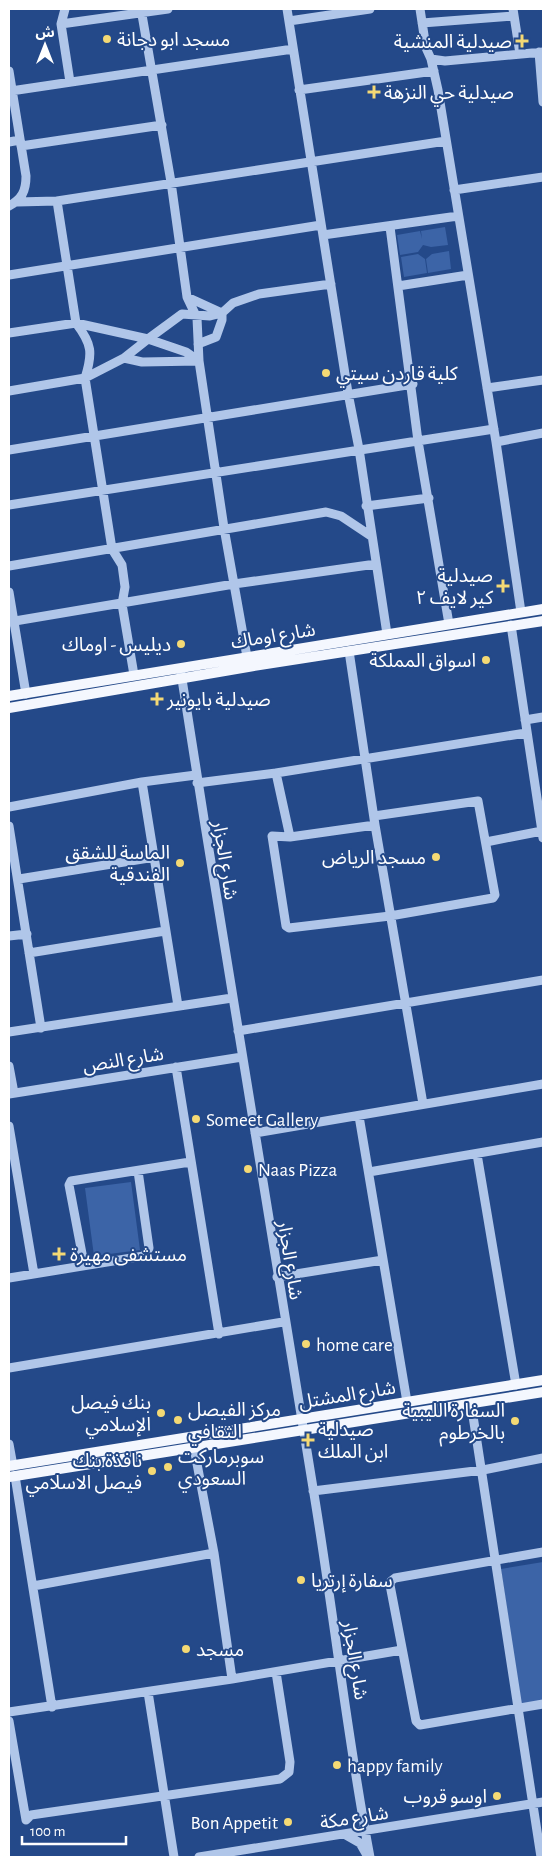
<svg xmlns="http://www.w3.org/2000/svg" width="552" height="1866" font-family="'Alegreya Sans','Noto Sans Arabic',sans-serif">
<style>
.green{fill:#3c64a7}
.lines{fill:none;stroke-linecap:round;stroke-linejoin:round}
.minor{stroke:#b0c6e9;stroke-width:9}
.major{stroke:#f4f7fe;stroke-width:10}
.poi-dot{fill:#f4d974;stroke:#244989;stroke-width:2}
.labels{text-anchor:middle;stroke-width:4;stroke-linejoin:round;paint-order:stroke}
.poi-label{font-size:19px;fill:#fff;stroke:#244989;text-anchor:start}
.street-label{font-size:19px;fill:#fff;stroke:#244989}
</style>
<rect width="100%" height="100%" fill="#244989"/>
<path class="green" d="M445,227l3,18 -17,2 -8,-2 -5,7 -18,3 -3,-20 23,-4 2,8 -1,-8z
M449,251l2,18 -23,4 -2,-14 6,-5z
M418,254l7,5 2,14 -23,4 -3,-20z
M131,1182l9,68 -46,6 -9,-68z
M543,1562v139l-22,4 -20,-136z"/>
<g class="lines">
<path class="minor" d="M65,9l-4,15 9,58
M141,9l30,173 16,115 10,21 2,43 25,167 23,129
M287,9l61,384 11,56 28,185
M420,9l6,39 5,11 14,2 98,-9
M513,9l7,45
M289,21l81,-12
M422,23l92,-7
M61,24l107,-15
M539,52l4,50
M431,59l7,31 58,352 25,170
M9,71l17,105c0,15 -4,23 -17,30
M299,90l135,-19
M11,91l282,-42
M9,142l11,-2
M21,146l141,-21
M454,190l89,-13
M57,201l19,122c16,21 17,30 9,55l27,171 10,16 3,22 -3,17 12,71
M17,202l40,-1 389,-60
M390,227l28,214 31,183
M323,235l135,-19
M9,275l312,-50
M398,286l70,-11
M187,297l35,16v7l-6,17 -18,7
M9,333l67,-10 72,16 34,-25 28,2 12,-3 11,-10 26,-9 72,-10
M124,358l24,-19 38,13 13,9
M487,388l56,-8
M9,391l76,-13 39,-20 18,4 57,-1
M496,442l47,-9
M9,450l404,-66
M9,505l485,-76
M366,506l63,-8
M9,566l317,-54 15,4 30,20
M9,592l17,102
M9,622l225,-38 142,-20
M511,625l32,213
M349,651l26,174 48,279
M181,673c43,274 87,548 133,821 20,121 33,243 56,363
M525,720l18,-3
M276,773l14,64 -18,-1 14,90 3,2 101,-12 103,-18 2,-3 -17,-94 -104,15
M142,782l36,224
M197,783l79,-10 250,-40
M9,807l133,-25 54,-7
M9,826l32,202
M290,837l85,-12
M486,842l56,-11
M19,879l136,-22
M9,936l18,-2
M29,953l136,-22
M238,1031l305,-51
M9,1032l223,-34
M9,1066l5,27
M176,1067l43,267
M9,1094l233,-37
M359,1116l48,286
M9,1126l25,148
M255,1133l288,-49
M477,1154l39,231
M369,1172l174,-30
M84,1264l-15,-79 2,-4 119,-19
M277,1277l106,-17
M9,1278l135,-22 5,-8 -11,-77
M9,1368l274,-46
M471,1403l70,454
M9,1444l4,22
M194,1448l20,105 18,126
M15,1476l37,231
M313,1491l170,-21 60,-12
M543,1552l-148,26 -4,3 -1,4 26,136 4,4 123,-21
M33,1586l181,-33
M148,1692l26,165
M9,1712l223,-33 170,-29
M9,1721l17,99
M26,1820l5,-5 249,-36 9,-7 1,-10 -14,-90
M346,1835l14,8 8,14
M199,1857l344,-55"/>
<path class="major" d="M9,696l534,-87
M9,708l239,-41 295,-46
M9,1466l534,-86
M9,1477l534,-85"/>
</g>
<g class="poi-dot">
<circle cx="107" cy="39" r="5"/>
<path d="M519.5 33.5h5v5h5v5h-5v5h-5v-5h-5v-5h5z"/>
<path d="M371.5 84.5h5v5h5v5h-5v5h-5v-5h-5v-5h5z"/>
<circle cx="326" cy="373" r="5"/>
<path d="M500.5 578.5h5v5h5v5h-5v5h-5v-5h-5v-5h5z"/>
<circle cx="181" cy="644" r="5"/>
<circle cx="486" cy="660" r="5"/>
<path d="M154.5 691.5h5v5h5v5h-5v5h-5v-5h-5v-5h5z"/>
<circle cx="436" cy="857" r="5"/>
<circle cx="180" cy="863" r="5"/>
<circle cx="196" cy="1119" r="5"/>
<circle cx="248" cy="1169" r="5"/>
<path d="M56.5 1246.5h5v5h5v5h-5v5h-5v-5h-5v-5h5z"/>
<circle cx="306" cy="1344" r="5"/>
<circle cx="161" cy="1413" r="5"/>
<circle cx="178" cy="1420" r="5"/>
<circle cx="515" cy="1421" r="5"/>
<path d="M305.5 1432.5h5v5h5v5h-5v5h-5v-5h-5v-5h5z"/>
<circle cx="168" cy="1467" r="5"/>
<circle cx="152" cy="1471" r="5"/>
<circle cx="301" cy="1580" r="5"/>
<circle cx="186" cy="1649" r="5"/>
<circle cx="337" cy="1765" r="5"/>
<circle cx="497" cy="1796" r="5"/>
<circle cx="288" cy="1822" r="5"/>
</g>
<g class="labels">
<g class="poi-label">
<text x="117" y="46">مسجد ابو دجانة</text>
<text x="512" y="48" text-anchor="end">صيدلية المنشية</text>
<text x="384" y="99">صيدلية حي النزهة</text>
<text x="336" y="380">كلية قاردن سيتي</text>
<text x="493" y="582" text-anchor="end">صيدلية<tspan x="493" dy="22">كير لايف ٢</tspan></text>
<text x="171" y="651" text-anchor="end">ديليس - اوماك</text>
<text x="476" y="667" text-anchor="end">اسواق المملكة</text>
<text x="167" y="706">صيدلية بايونير</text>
<text x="170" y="859" text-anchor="end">الماسة للشقق<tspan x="170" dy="22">الفندقية</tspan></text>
<text x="426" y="864" text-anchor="end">مسجد الرياض</text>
<text x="206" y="1126">Someet Gallery</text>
<text x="258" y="1176">Naas Pizza</text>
<text x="70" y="1261">مستشفى مهيرة</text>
<text x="316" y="1351">home care</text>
<text x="151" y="1409" text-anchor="end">بنك فيصل<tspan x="151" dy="22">الإسلامي</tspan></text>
<text x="188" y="1416">مركز الفيصل<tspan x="188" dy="22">الثقافي</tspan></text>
<text x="505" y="1417" text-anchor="end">السفارة الليبية<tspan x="505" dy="22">بالخرطوم</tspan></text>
<text x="318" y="1436">صيدلية<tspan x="318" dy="22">ابن الملك</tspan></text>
<text x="178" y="1463">سوبرماركت<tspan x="178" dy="22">السعودي</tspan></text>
<text x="142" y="1467" text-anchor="end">نافذة بنك<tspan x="142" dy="22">فيصل الاسلامي</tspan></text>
<text x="311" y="1587">سفارة إرتريا</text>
<text x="196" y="1656">مسجد</text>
<text x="347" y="1772">happy family</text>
<text x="487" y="1803" text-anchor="end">اوسو قروب</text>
<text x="278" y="1829" text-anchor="end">Bon Appetit</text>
</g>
<g class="street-label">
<text transform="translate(273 635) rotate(-9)" y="7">شارع اوماك</text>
<text transform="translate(226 860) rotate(81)" y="7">شارع الجزار</text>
<text transform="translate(123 1059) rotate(-9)" y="7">شارع النص</text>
<text transform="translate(291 1260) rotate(81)" y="7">شارع الجزار</text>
<text transform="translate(347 1394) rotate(-9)" y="7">شارع المشتل</text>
<text transform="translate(356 1660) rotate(81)" y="7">شارع الجزار</text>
<text transform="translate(354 1817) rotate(-9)" y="7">شارع مكة</text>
</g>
</g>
<rect width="552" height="1866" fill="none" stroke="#ffffff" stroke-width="20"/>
<g transform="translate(45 45)" stroke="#244989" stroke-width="4" paint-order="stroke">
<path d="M0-4L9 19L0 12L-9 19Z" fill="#ffffff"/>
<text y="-8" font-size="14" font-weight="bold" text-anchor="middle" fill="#ffffff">ش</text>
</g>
<path d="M22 1836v8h104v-8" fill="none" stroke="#ffffff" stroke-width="2.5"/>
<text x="30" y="1836" font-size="15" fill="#ffffff" stroke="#244989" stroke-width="4" paint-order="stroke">100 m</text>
</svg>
